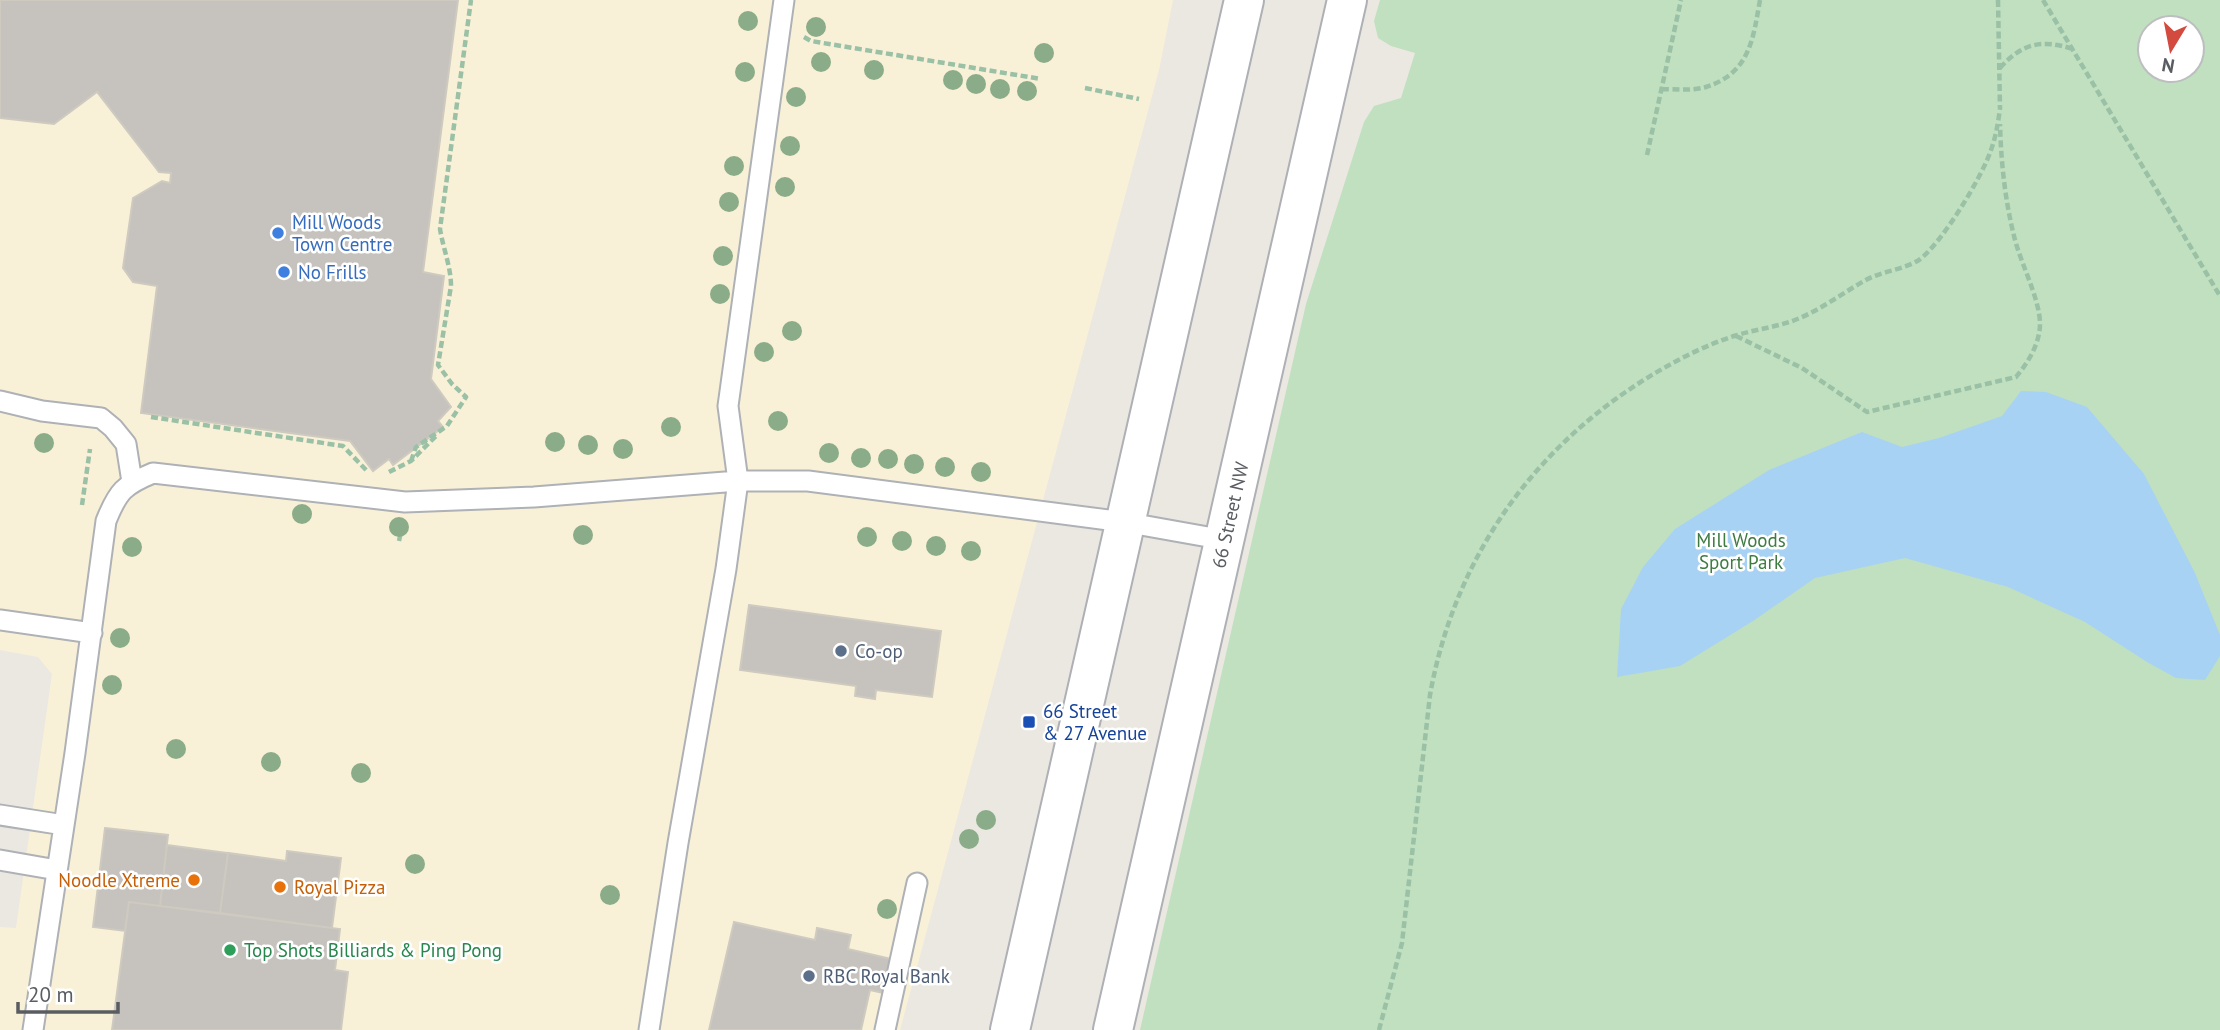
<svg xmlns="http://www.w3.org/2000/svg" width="2220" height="1030" font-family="'PT Sans',sans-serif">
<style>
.commercial{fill:#f9f1d7}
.green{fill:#c0e0c0;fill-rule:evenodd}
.water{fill:#a7d2f4}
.building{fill:#c6c3be;stroke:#cecac0;stroke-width:2}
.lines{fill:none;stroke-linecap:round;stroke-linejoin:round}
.lane-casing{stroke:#aeb1b5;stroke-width:23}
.secondary-casing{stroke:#aeb0b5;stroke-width:42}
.path{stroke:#9ac0a5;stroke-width:4.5;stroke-dasharray:7 3.5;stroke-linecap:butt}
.lane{stroke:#fff;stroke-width:19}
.secondary{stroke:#fff;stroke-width:38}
.tree{fill:#8bac88}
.shop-dot{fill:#3f7fe0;stroke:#fff;stroke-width:2.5}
.service-dot{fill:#5c6f8a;stroke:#fff;stroke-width:2.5}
.transit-dot{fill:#1a4fb4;stroke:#fff;stroke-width:2.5}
.food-dot{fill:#e8710a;stroke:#fff;stroke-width:2.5}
.leisure-dot{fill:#2e9e5b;stroke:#fff;stroke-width:2.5}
.labels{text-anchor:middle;stroke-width:5;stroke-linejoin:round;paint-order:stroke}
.shop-label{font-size:19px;fill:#366cbe;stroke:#fff;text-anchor:start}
.street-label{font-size:19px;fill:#595c60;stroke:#fff}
.park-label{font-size:19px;fill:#3d7b40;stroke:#fff}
.service-label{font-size:19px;fill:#4e5e75;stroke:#fff;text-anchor:start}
.transit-label{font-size:19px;fill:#164399;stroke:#fff;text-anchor:start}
.food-label{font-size:19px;fill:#c56008;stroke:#fff;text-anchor:end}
.leisure-label{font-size:19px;fill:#27864d;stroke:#fff;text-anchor:start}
</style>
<rect width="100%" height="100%" fill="#eae8e1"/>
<path class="commercial" d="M0,0h1173l-14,70 -259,960h-900v-103l16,1 36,-254 -14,-17 -38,-7z"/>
<path class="green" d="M1380,0h840v1030h-1080l166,-726 58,-182 10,-16 27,-8 14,-45 -24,-7 -13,-8 -4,-17zM2150,28h42v42h-42z"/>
<path class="water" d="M2021,391l25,1 41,15 57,67 51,99 25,62v21l-15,24 -29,-2 -29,-16 -62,-40 -77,-35 -103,-29 -90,20 -62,43 -73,45 -63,11 4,-68 22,-42 32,-38 94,-59 93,-38 40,15 37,-9 63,-22z"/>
<path class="building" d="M0,0h458l-35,272 21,4 -13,103 20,28 -13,14 5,6 -50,38 -4,-6 -16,12 -23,-30 -209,-28 16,-127 -24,-4 -10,-14 10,-70 29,-17 8,2 1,-10 -12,-1 -62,-80 -43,32 -54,-6z
M749,605l192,26 -9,66 -56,-7 -1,9 -20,-3 1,-10 -116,-16z
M105,828l63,7 -8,71 -31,-4 -4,29 -32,-4z
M167,845l61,8 -8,60 -60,-7z
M287,851l54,7 -9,70 -112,-15 8,-60 58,8z
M129,902l211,27 -5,41 13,2 -7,58h-229z
M734,922l81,18 2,-12 34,7 -3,14 52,12 -8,34 -22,-5 -9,40h-152z"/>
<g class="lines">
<g class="lane-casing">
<path id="lane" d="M0,401l42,10 59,7 12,10 13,16 6,38
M0,620l92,13
M0,815l64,10
M0,860l57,10
M33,1030l42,-277 31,-232c12,-30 18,-36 47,-48l252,29 129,-5 204,-16h70l316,41 101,18
M649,1030l29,-187 48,-274 12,-88 -10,-75 56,-406
M885,1030l32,-147"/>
</g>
<g class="secondary-casing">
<g id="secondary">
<path d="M1010,1030l234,-1030"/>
<path id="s1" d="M1113,1030l234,-1030"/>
</g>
</g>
<path class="path" d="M1998,0l2,109
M2043,0l177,296
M804,37l7,4 230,38
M2000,68c22,-25 42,-29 73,-19
M1085,88l54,11
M1662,89c13,0 31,2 44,-2 44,-14 47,-48 54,-87
M1647,155l34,-155
M1736,336l66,32 65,44 149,-35c12,-14 24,-34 24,-53 0,-25 -20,-62 -26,-88 -9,-36 -13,-74 -14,-112
M151,417l192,29 25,26
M411,461l5,-14 31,-21 19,-29 -14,-13 -14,-19 13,-79c0,-19 -8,-38 -11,-57l31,-229
M389,472l22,-11 26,-26
M82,505l8,-56
M399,541l3,-14
M1379,1030l23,-87 28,-248c26,-145 112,-260 241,-331 20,-11 41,-21 63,-28 22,-7 45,-9 66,-18 23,-10 43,-25 64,-37 17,-10 39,-11 55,-21 23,-17 63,-83 72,-110 5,-14 7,-27 9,-41"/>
<use href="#lane" class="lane"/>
<use href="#secondary" class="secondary"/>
</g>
<g class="tree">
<circle cx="748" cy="21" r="10"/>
<circle cx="816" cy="27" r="10"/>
<circle cx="1044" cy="53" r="10"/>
<circle cx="821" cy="62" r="10"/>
<circle cx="874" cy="70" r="10"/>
<circle cx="745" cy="72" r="10"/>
<circle cx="953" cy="80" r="10"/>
<circle cx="976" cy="84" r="10"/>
<circle cx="1000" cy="89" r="10"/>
<circle cx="1027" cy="91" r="10"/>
<circle cx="796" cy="97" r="10"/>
<circle cx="790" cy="146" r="10"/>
<circle cx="734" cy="166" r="10"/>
<circle cx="785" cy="187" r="10"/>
<circle cx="729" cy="202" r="10"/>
<circle cx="723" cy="256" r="10"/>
<circle cx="720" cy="294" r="10"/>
<circle cx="792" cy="331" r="10"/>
<circle cx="764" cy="352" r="10"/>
<circle cx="778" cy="421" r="10"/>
<circle cx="671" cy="427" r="10"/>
<circle cx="555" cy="442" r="10"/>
<circle cx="44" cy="443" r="10"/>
<circle cx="588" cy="445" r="10"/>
<circle cx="623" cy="449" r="10"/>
<circle cx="829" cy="453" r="10"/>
<circle cx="861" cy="458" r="10"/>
<circle cx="888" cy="459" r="10"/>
<circle cx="914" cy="464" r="10"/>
<circle cx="945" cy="467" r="10"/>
<circle cx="981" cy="472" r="10"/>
<circle cx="302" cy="514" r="10"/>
<circle cx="399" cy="527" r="10"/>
<circle cx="583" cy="535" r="10"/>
<circle cx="867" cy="537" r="10"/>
<circle cx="902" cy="541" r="10"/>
<circle cx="936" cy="546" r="10"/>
<circle cx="132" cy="547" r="10"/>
<circle cx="971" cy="551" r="10"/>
<circle cx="120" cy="638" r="10"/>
<circle cx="112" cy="685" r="10"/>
<circle cx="176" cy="749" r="10"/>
<circle cx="271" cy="762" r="10"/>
<circle cx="361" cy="773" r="10"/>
<circle cx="986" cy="820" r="10"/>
<circle cx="969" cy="839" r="10"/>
<circle cx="415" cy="864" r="10"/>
<circle cx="610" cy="895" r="10"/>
<circle cx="887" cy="909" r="10"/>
</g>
<g class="shop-dot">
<circle cx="278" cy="233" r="7"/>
<circle cx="284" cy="272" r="7"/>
</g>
<g class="service-dot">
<circle cx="841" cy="651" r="7"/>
<circle cx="809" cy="976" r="7"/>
</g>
<rect class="transit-dot" x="1022" y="715" width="14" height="14" rx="3.5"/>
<g class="food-dot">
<circle cx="194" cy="880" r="7"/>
<circle cx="280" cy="887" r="7"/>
</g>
<circle class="leisure-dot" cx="230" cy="950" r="7"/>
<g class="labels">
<g class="shop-label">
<text x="292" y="229">Mill Woods<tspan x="292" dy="22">Town Centre</tspan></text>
<text x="298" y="279">No Frills</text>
</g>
<g class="street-label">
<text dy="7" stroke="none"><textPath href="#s1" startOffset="528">66 Street NW</textPath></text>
</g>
<g class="park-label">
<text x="1741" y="547">Mill Woods<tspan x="1741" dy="22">Sport Park</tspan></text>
</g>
<g class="service-label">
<text x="855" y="658">Co-op</text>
<text x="823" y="983">RBC Royal Bank</text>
</g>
<g class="transit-label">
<text x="1043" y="718">66 Street<tspan x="1043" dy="22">&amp; 27 Avenue</tspan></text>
</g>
<g class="food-label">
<text x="180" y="887">Noodle Xtreme</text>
<text x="294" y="894" text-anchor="start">Royal Pizza</text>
</g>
<g class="leisure-label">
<text x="244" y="957">Top Shots Billiards &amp; Ping Pong</text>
</g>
</g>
<g transform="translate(2171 49) rotate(190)"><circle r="33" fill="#ffffff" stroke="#bdbebf" stroke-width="2"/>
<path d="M0-5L12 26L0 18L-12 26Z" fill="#d34a3e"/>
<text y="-10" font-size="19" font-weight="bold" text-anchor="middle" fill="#595c60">N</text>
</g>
<path d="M18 1002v10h100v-10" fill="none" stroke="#595c60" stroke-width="3.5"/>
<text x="28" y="1002" font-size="21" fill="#595c60" stroke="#ffffff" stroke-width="5" paint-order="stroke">20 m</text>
</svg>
